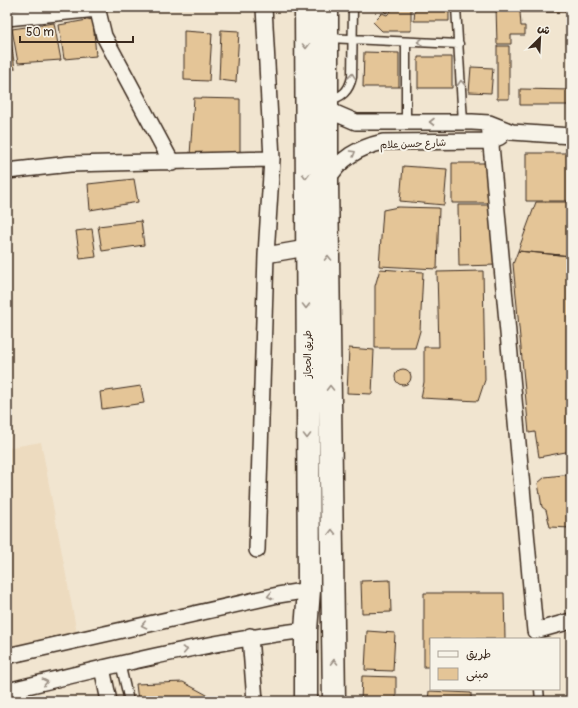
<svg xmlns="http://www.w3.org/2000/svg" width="578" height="708" font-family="Pangolin,'Playpen Sans Arabic',sans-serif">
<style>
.built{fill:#eddbbf}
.building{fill:#e4c597;stroke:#3b2a1e}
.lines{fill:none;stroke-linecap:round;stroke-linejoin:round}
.lane-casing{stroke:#3b2a1e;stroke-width:11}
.street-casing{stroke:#3b2a1e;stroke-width:18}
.primary-casing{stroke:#3b2a1e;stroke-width:25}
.lane{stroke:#f7f3e8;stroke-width:8}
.street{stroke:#f7f3e8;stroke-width:15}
.primary{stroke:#f7f3e8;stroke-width:22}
.oneway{stroke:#998e83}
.labels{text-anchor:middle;stroke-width:4;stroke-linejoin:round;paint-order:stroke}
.street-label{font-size:10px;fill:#3b2a1e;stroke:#f7f3e8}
</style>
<rect width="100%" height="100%" fill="#f1e5d0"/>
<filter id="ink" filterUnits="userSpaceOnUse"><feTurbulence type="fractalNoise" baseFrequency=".025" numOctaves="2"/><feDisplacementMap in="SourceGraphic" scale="8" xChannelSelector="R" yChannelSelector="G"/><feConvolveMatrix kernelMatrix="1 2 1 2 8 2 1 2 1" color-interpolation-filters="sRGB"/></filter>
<g filter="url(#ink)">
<path class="built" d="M41,442l38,202 -72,13v-209z"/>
<path class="building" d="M380,7h13l-7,6z
M395,7h16v24h-29l-9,-9 9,-9 5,2z
M415,7h34v14h-35z
M496,7h75v5h-51l1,14h4v9h-14v9h-14z
M93,19l3,37 -32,3 -5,-34z
M54,23l7,37 -43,3 -6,-34z
M7,27h2l6,42 -8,1z
M221,30l18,1 -3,51 -17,-2z
M184,31l28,2 -3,48 -25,-1z
M497,46h12v53h-12z
M364,52l35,1v34h-36z
M418,57h34v31h-34z
M471,67l22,1 -2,25 -22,-1z
M520,89l51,1v15h-51z
M194,98l46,1v61l-50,-5z
M526,153h45v48h-45z
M452,163h38v40h-38z
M403,166l44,3 -3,36 -44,-4z
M134,179l4,23 -48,8 -2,-26z
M536,202h35v54l-53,-5z
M458,205h37l2,60 -38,1z
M398,207l41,1 -2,61 -58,-3 4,-56z
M141,221l3,24 -42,6 -4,-25z
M92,229l4,28 -16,2 -4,-28z
M518,251l53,5v195l-32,6 -4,-25 -6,1 -16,-169z
M380,269l43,3 -3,59 -5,17h-40v-62z
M483,271l2,109 -7,21 -57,-3 3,-16v-35h15l-2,-75z
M349,348l25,2 -2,44 -25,-1z
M395 377a8 8 0 1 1 16 0a8 8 0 1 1-16 0Z
M141,386l3,17 -42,6 -2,-17z
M7,467l4,27 -4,1z
M563,475l8,1v52l-21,-1 -4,-17 -4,-3 -4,-24 7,-6z
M390,580l1,32 -29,1 -1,-32z
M424,593h80l1,46h-74v28h-7z
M367,631l28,2 -2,38 -28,-1z
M218,646l2,6 -25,5 -2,-7z
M156,659l2,6 -25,5 -1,-8z
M362,676l34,1v24h-35z
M183,682l24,13 1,6h-70l-2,-17z
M429,691l42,2v8h-43z"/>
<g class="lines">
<g class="lane-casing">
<path id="lane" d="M456,7l7,115
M328,38l131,6
M406,42v80
M327,100c15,-2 22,-9 25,-23l1,-70
M120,663l9,38
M539,689l1,12"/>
</g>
<g class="street-casing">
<path id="street" d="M97,7l7,29 68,127
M7,18l90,-9
M327,106l8,7 21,9h116l17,1 23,9 59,4
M489,123l46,508 36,-10
M7,171l63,-7 202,-5
M327,181c13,-23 31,-33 56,-39l107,-1 10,-4
M266,255l40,-7
M257,550l9,-295 6,-96 -8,-152
M250,636l5,65
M7,656l271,-61 31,-5
M102,668l7,33
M7,691c99,-24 198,-49 299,-61"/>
</g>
<g class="primary-casing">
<path id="primary" d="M306,7l3,583 -3,40v71
M327,7v174l7,520"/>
</g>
<use href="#lane" class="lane"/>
<use href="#street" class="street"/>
<use href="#primary" class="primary"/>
</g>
<defs><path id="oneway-chevron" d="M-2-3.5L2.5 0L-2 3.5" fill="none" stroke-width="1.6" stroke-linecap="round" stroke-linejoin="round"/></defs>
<g class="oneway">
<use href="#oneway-chevron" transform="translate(420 42) rotate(-177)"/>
<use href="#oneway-chevron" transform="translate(306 46) rotate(90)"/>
<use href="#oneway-chevron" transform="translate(352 76) rotate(-84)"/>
<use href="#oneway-chevron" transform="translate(461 83) rotate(-93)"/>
<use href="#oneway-chevron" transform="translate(432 122) rotate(180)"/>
<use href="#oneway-chevron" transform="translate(353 153) rotate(-31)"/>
<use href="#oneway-chevron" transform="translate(306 176) rotate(90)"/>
<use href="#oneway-chevron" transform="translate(328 258) rotate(-91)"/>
<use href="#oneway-chevron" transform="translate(306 306) rotate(90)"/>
<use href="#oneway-chevron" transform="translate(330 388) rotate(-91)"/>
<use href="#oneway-chevron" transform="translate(307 436) rotate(90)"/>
<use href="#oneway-chevron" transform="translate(332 532) rotate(-91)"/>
<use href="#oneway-chevron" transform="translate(270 596) rotate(166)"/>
<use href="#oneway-chevron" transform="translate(144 625) rotate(167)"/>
<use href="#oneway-chevron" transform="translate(185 650) rotate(-12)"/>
<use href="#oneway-chevron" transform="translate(334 662) rotate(-91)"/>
<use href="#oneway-chevron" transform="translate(45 682) rotate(-13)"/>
</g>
</g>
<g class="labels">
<g class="street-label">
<text transform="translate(413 143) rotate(-2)" y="4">شارع حسن علام</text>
<text transform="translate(307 354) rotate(-90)" y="4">طريق الحجاز</text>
</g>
</g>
<rect width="578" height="708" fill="none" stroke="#f7f3e8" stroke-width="24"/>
<rect x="12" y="12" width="554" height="684" fill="none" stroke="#3b2a1e" stroke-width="1.5" filter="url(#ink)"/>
<rect x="430" y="638" width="130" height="52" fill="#f7f3e8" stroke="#aca397"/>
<rect x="438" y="651" width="20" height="6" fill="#f7f3e8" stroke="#aca397"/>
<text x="466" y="658" font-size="12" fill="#3b2a1e">طريق</text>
<rect x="438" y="668" width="20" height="12" fill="#e4c597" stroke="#aca397"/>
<text x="466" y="678" font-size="12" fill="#3b2a1e">مبنى</text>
<g transform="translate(540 38) rotate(24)" stroke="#f7f3e8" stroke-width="3" paint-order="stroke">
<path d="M0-3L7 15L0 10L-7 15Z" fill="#3b2a1e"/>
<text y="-6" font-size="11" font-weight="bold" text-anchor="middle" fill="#3b2a1e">ش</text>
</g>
<path d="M20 36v6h113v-6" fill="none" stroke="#3b2a1e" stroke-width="2"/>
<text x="26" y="36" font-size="12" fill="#3b2a1e" stroke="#f7f3e8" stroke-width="3" paint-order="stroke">50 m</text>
</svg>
